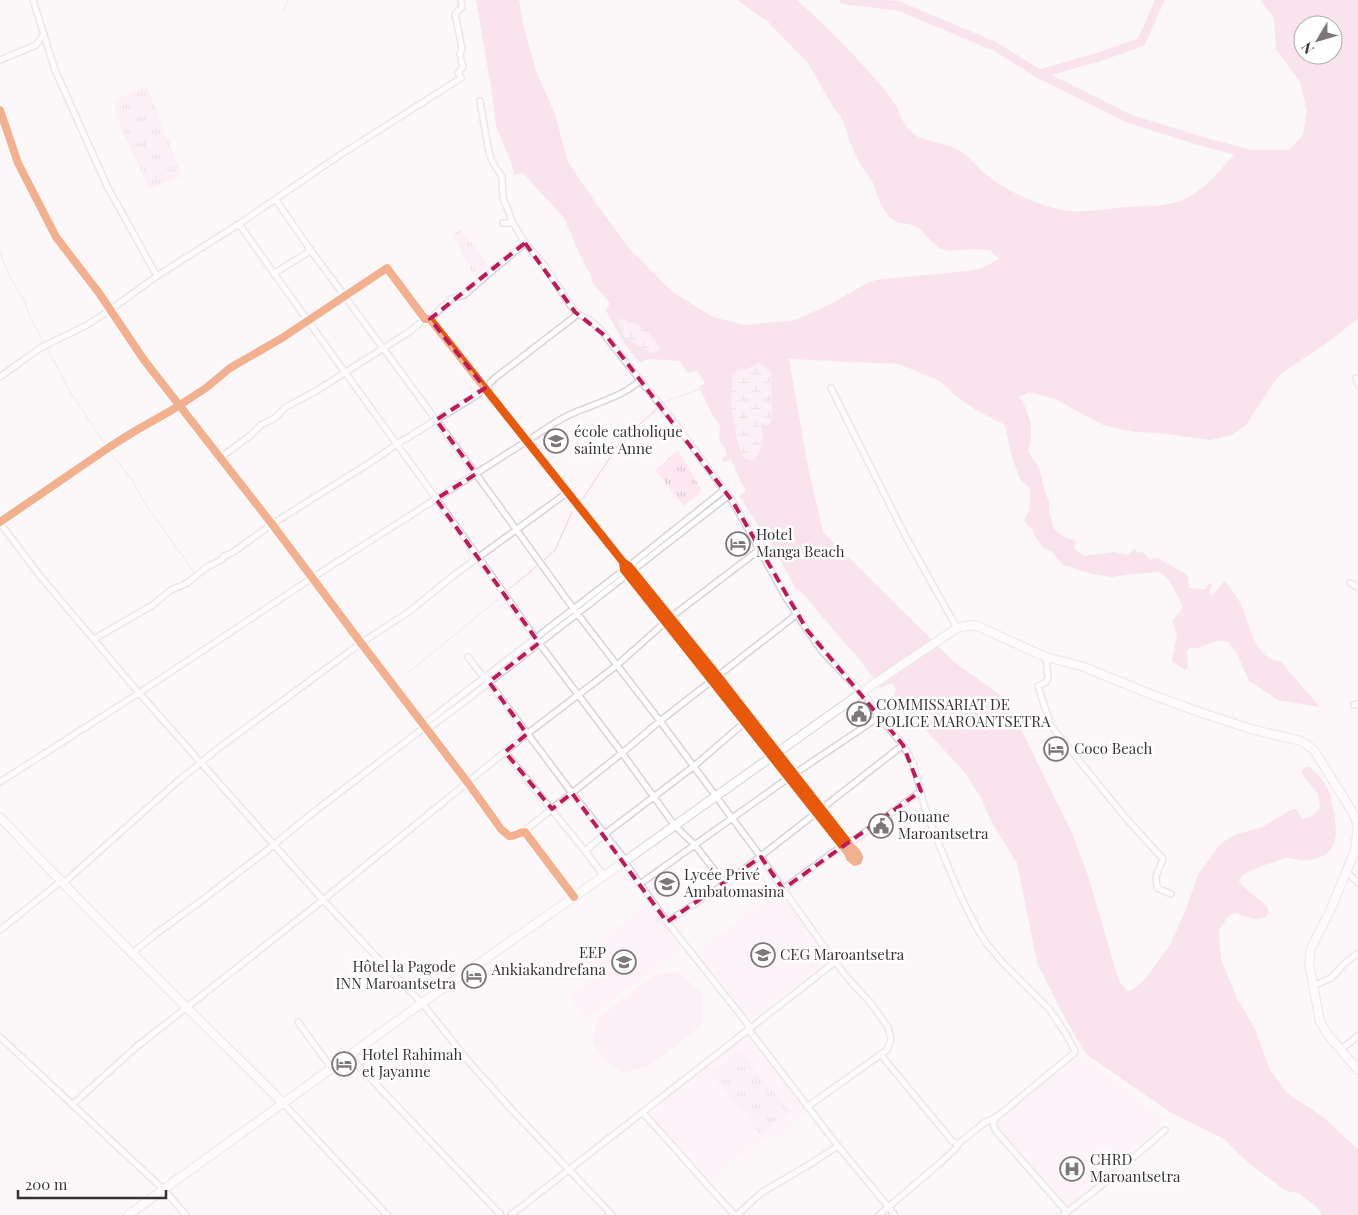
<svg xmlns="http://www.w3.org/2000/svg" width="1358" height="1215" font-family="'Playfair Display',serif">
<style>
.built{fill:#feedf5}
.grass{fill:#fde7f1}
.wetland{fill:url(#wetland-marsh)}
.park{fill:url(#park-tufts)}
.water{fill:#f6cce0;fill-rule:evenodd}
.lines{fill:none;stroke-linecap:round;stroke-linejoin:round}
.stream{stroke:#f6cce0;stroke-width:1}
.river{stroke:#f6cce0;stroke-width:9}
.street-casing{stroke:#d8d3d5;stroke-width:8}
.secondary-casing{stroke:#d8d3d5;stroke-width:10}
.street{stroke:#fffefe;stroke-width:5}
.secondary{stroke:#fffefe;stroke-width:8}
.cycleway-casing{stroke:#fff;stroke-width:11}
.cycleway{stroke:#e8590c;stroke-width:8}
.marked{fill:none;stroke:#c2185b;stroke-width:4;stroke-dasharray:10 6;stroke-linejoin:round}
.labels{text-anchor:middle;stroke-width:5;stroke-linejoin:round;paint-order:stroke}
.poi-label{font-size:15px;fill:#393235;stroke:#fff;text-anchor:start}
</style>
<defs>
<pattern id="wetland-marsh" width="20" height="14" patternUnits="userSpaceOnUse" patternTransform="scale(1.25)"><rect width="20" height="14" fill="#fde7f1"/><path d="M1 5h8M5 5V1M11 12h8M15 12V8" fill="none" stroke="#dac7cf"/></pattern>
<pattern id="park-tufts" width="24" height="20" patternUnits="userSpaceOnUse" patternTransform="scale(1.25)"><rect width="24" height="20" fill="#fde7f1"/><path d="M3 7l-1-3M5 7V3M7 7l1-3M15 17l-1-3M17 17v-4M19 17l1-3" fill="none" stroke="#dac7cf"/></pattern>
</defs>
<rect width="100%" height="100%" fill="#fcf7f9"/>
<path class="built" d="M778,890l53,68 -81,62 -53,-68z
M648,902l35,47 -98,70 -17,-22 22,-18 -10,-15 7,-5 -2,-4 23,-21z
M743,1029l66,83 -27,22 -30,11 -43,36 -37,-44 -28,-27z
M1079,1052l6,8 26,18 35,30 22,11 -100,90 -72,-79v-3l3,-7z"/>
<path class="grass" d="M678,972l25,22 -1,31 -50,39 -28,9 -19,-12 -13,-21 6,-22 56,-43z"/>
<path class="wetland" d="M621,319c19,2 29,15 41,29l-3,3 -7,2 -28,-16 -3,-10 -4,-6z
M758,363l12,8c1,14 5,42 -2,55l-7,-3c0,6 2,12 2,17 0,6 -4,13 -7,19 -4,1 -8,2 -11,-1 -6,-4 -12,-40 -13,-49 -2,-11 0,-23 1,-35l4,-3 10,-2z"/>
<path class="park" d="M147,86l35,90 -33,13 -33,-73 -2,-16z
M461,229l28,37 -14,12 -23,-43z
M678,450l24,41 -18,15 -29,-36z
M739,1050l51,62 -28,24 -52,-62z"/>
<path class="water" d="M476,0h43l5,28 12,43 19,43 13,48 27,40 34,46 43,44 41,25 31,8 52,-5 36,-17 30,-17 13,-6 93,-9 14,-3 17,-9 -9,-9 -19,-1 -22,2 -10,-3 -10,-9 -9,-10 -11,-5 -10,-1 -9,-5 -9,-13 -8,-22 -14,-21 -10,-22 -3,-11 -5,-12 -7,-9 -26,-45 -40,-41 -31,-22h59c35,29 66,63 95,98 8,10 10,24 19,33 13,12 34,10 49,19 9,6 15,13 22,20 7,7 17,14 25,18 19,11 41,20 64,23 15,2 30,-2 45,-3 24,-3 52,1 74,-11 18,-9 36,-33 49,-47h51l14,-15 4,-25 -7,-28 -24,-33 -2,-31 -14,-18h98v319l-34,26 -42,28 -8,9 -28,43 -14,10 -22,5 -51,-7 -23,-1 -16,-3 -17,-4 -48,-26 -26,-7 -10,5c12,18 15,33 9,54l11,17 6,25 4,8v9l5,19 8,7 14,5 -2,7 10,8 30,-4 13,3 8,-6 3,4 5,-1 7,7 8,-1 30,18 1,12 16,1 4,-6 3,2 -3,7 3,4 12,-15c7,8 14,16 18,26 9,21 12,51 39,55l39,45 -42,-7 -29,-19 -12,-27 -9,-12 -9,-2 -21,8h-8l-3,3 1,16 -3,3 -13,-9 5,-26 -5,-14 7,-8 4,-7 -14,-26 -9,-8 -27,2 -21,3 -20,-3 -29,-9 -11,-13 -9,-4 -8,-12 -2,-6 -6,-5 -3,-5 5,-9 2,-21 -11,-11 -9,-25 -6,-29 -26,-13 -22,-15 -17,-16 -41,-17 -110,-5 19,108 15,65 131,130 52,37 67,136 16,44 30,102 6,8 4,2 5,-2 12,-11 24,-33 16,-36 12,-34 22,-31 14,-9 28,-8 31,-18h3l6,10c9,-1 13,-5 18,-12l-2,-13 -14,-17 -2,-6 3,-4h4c9,6 17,16 21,27 2,5 1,10 3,15 6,26 5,49 -27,51 -7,1 -14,-2 -19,-2 -9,2 -38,12 -44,17 -2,2 -3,4 -4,7l8,8 20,16 2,6 -3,5 -11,2 -20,-6 -6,2 -10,15 2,30 16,38 19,33 14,39 18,24 35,23 35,32v66h-37l-1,-5 -21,-17 -13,-2 -35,-26 -27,-26 -54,-27 -84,-58 -25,-43 -24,-49 -20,-99 -26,-42 -10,-23 -16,-25 -71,-78 2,-6 -4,-6 -11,5 -19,-25 -59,-69 -7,-5 -21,-39 -36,-54 7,-5 -11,-21 -4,-11 -7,4 -2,-5 5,-3 -1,-5 -7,-10 1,-14 -6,-8 -14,-29 -1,-2 6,-4 -8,-12 -10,2 -7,-12 -32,-2 -8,4 -14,-17 -20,-35 4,-8 -18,-21 -1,-7 -8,-13 -19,-44 -42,-46 -8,3 -3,-13 -15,-36 -5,-39zM1303,25h30v30h-30zM621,319c19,2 29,15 40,30l-2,2 -7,2 -28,-16 -6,-16zM758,363l12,8c1,14 5,43 -2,55l-7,-3c0,6 2,12 2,16 0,7 -4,14 -7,20 -4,1 -8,2 -11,-1 -6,-4 -12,-40 -13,-49 -2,-11 0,-23 1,-35l4,-3 10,-2z"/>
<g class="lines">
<path class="stream" d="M283,11l5,-11
M0,252l8,21 17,29 5,15 14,26
M47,348l22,42 37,56
M662,405l5,-4 33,-12
M109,451l22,27 13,24 52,73
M582,500l38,-58 39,-35
M544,560l11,-10 17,-38
M508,590l29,-24
M409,672l92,-75"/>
<path class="river" d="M844,0l55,6 97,41 43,27 63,-18 39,-14 19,-42
M1039,74l91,45 74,23 45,12"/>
<g class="street-casing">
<path id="street" d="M33,0l22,70 52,116 50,90
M0,60l36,-15 8,-11
M480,101l9,52 3,8 10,16 1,21 10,25
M0,110l18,53 38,74 43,56 45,67 128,164 89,119 107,140 33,46 8,7c6,1 10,-4 16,-4l49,65
M276,200l33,48 167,226 97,134 87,113 101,136 22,32 52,73 17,21 18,19 18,25 3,12 -4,11 -80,57
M503,223h10l12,20 19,22 29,44 5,5 12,6 10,9 44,56 28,34 61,83 52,94 22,34 15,21 29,31 12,10 16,25 24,28 10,18 13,49 23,57 14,32 16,31 8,12 16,19 47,47 16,24 9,17 -2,3 -75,62 -14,7 -26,21 -6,-3 -71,-86
M239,224l69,97 171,237 60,85 83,110 53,73 20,19 30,39
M274,274c12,-9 25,-15 37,-24
M430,319l21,-20 13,-4 61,-52
M0,377l40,-29 47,-23 23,-15 47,-34 82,-52 98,-67 124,-79 -3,-5 5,-6 -3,-12 2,-7 -7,-34 7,-7 -1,-7
M1356,378l2,6
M831,388l75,149 51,91
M220,458l31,-23 10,-10 14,-7 11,-11 30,-16 93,-59 16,-13
M0,522l111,-76 24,-15 37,-21 34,-22 24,-20 52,-30 105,-70 38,51h5l193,243 6,4 89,110 131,168c3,5 8,7 10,13l-1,4 -3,1 -5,-4 -2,-5 -220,-278 -4,-5 -1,-8
M0,523l40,53 99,117 184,207 46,49 53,54 48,60 41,46 101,106
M1350,583l8,4
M94,639l57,-33 20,-16 16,-7 20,-16 14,-7 3,-4 8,-3 40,-29 99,-62 26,-18 80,-49 18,-17 83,-64
M468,657l13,17 4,3 87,116 51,64 3,7 41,58 76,96 5,7 1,5 89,116 57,69
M1046,657l2,21 -2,4 -8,4 13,40 74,91 38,42 -7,17 1,12 14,6
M1354,705l4,-1
M425,727l3,-6 196,-151 100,-80
M505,752l80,99 19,25
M0,782l139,-89 173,-115 215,-137c13,-8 26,-18 40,-25 18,-9 61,-21 73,-36
M523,832l99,-79 38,-32 136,-106
M585,851l25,-21 83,-63 52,-45
M1347,872l11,11
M640,884l154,-110 85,-57
M783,889l59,-43 7,-2 72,-53
M667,922l58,-38 178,-139
M0,930l60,-48h3l4,-2 111,-99 42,-34 141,-104 49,-32 44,-36 114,-83
M131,954l26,-21 44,-32 73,-56 32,-27 119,-91h5l34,-25 264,-206
M1313,986l18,-8 12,-13 15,-12
M298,1022l34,47
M0,1037l163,152 23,26
M1340,1050l18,-14
M349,1056l152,159
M283,1103l104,112
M72,1105l63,-57 188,-148 204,-166 89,-68 55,-49 88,-67
M643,1113c31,33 60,69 92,102
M996,1118c-4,5 -3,8 0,13l71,81
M511,1215l324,-253
M737,1215l24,-22 54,-32 23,-15
M879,1215l61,-52 16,-15 2,-4
M1063,1215l40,-31 62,-54"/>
</g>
<g class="secondary-casing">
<path id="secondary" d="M0,817c91,98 188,191 283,286
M1358,826l-3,25 -25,60 -19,37 -2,15 11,59 8,13 30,35
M128,1215l294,-212 182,-127 271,-193 82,-55 15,-3 5,1 69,31 38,10 66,27 52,19 49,16 50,12 13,9 39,63 5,12"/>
</g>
<use href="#street" class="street"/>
<use href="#secondary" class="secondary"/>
<g class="cycleway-casing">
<path id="cycleway" d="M0,110l18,53 38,74 43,56 45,67 128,164 89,119 107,140 33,46 8,7c6,1 10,-4 16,-4l49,65
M0,522l111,-76 24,-15 37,-21 34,-22 24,-20 52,-30 105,-70 38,51h5l193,243 6,4 89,110 131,168c3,5 8,7 10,13l-1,4 -3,1 -5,-4 -2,-5 -220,-278 -4,-5 -1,-8"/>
</g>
<use href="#cycleway" class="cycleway"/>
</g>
<path d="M0 0H1358V1215H0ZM525,243l50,69 33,26 125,164 74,128 96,115 18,46 -138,98 -22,-32 -94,65 -95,-129 -20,16 -47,-57 22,-18 -38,-52 50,-39 -103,-144 40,-25 -40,-54 49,-32 -55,-69z" fill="#fcf7f9" fill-opacity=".55" fill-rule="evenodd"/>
<path class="marked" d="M525,243l50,69 33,26 125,164 74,128 96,115 18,46 -138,98 -22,-32 -94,65 -95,-129 -20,16 -47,-57 22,-18 -38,-52 50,-39 -103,-144 40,-25 -40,-54 49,-32 -55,-69z"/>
<defs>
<g id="university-ring" transform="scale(1.25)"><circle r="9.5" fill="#fff" stroke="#7d777a" stroke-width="1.5"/><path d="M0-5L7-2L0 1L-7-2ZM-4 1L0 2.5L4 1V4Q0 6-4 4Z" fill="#7d777a"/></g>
<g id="hotel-ring" transform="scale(1.25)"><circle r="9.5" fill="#fff" stroke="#7d777a" stroke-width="1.5"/><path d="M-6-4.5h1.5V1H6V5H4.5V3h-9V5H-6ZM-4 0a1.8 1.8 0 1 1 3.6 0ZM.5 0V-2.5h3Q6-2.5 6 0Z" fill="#7d777a"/></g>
<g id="civic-ring" transform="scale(1.25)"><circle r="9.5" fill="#fff" stroke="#7d777a" stroke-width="1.5"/><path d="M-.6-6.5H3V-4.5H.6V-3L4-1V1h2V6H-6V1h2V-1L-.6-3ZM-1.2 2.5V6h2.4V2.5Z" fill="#7d777a"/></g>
<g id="school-ring" transform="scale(1.25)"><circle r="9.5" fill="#fff" stroke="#7d777a" stroke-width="1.5"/><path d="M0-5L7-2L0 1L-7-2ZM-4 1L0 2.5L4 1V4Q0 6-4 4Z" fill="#7d777a"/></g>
<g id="hospital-ring" transform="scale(1.25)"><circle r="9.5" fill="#fff" stroke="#7d777a" stroke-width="1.5"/><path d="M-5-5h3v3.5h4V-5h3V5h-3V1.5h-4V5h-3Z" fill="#7d777a"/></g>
</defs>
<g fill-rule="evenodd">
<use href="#university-ring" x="556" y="441"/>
<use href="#hotel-ring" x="738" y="544"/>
<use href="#civic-ring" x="859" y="714"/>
<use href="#hotel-ring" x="1056" y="749"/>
<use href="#civic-ring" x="881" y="826"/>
<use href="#school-ring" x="667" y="884"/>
<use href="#school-ring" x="763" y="955"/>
<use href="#school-ring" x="624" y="962"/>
<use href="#hotel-ring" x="474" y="976"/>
<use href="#hotel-ring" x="344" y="1064"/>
<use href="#hospital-ring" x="1072" y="1169"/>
</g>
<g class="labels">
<g class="poi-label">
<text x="574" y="437">école catholique<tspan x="574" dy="17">sainte Anne</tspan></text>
<text x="756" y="540">Hotel<tspan x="756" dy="17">Manga Beach</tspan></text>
<text x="876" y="710">COMMISSARIAT DE<tspan x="876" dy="17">POLICE MAROANTSETRA</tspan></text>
<text x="1074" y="754">Coco Beach</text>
<text x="898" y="822">Douane<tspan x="898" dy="17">Maroantsetra</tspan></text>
<text x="684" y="880">Lycée Privé<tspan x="684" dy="17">Ambatomasina</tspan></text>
<text x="606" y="958" text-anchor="end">EEP<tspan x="606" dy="17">Ankiakandrefana</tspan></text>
<text x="780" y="960">CEG Maroantsetra</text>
<text x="456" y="972" text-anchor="end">Hôtel la Pagode<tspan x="456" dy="17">INN Maroantsetra</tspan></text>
<text x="362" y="1060">Hotel Rahimah<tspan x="362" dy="17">et Jayanne</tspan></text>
<text x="1090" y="1165">CHRD<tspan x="1090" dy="17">Maroantsetra</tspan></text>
</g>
</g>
<g transform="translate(1318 40) rotate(232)"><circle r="24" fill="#ffffff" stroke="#b0adae"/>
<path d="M0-4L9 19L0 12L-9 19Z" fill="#7d777a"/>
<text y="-8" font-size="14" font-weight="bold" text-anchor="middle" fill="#393235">N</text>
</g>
<path d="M18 1190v8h148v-8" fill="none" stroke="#393235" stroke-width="2.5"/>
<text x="25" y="1190" font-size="15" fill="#393235" stroke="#ffffff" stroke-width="4" paint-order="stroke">200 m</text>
</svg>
